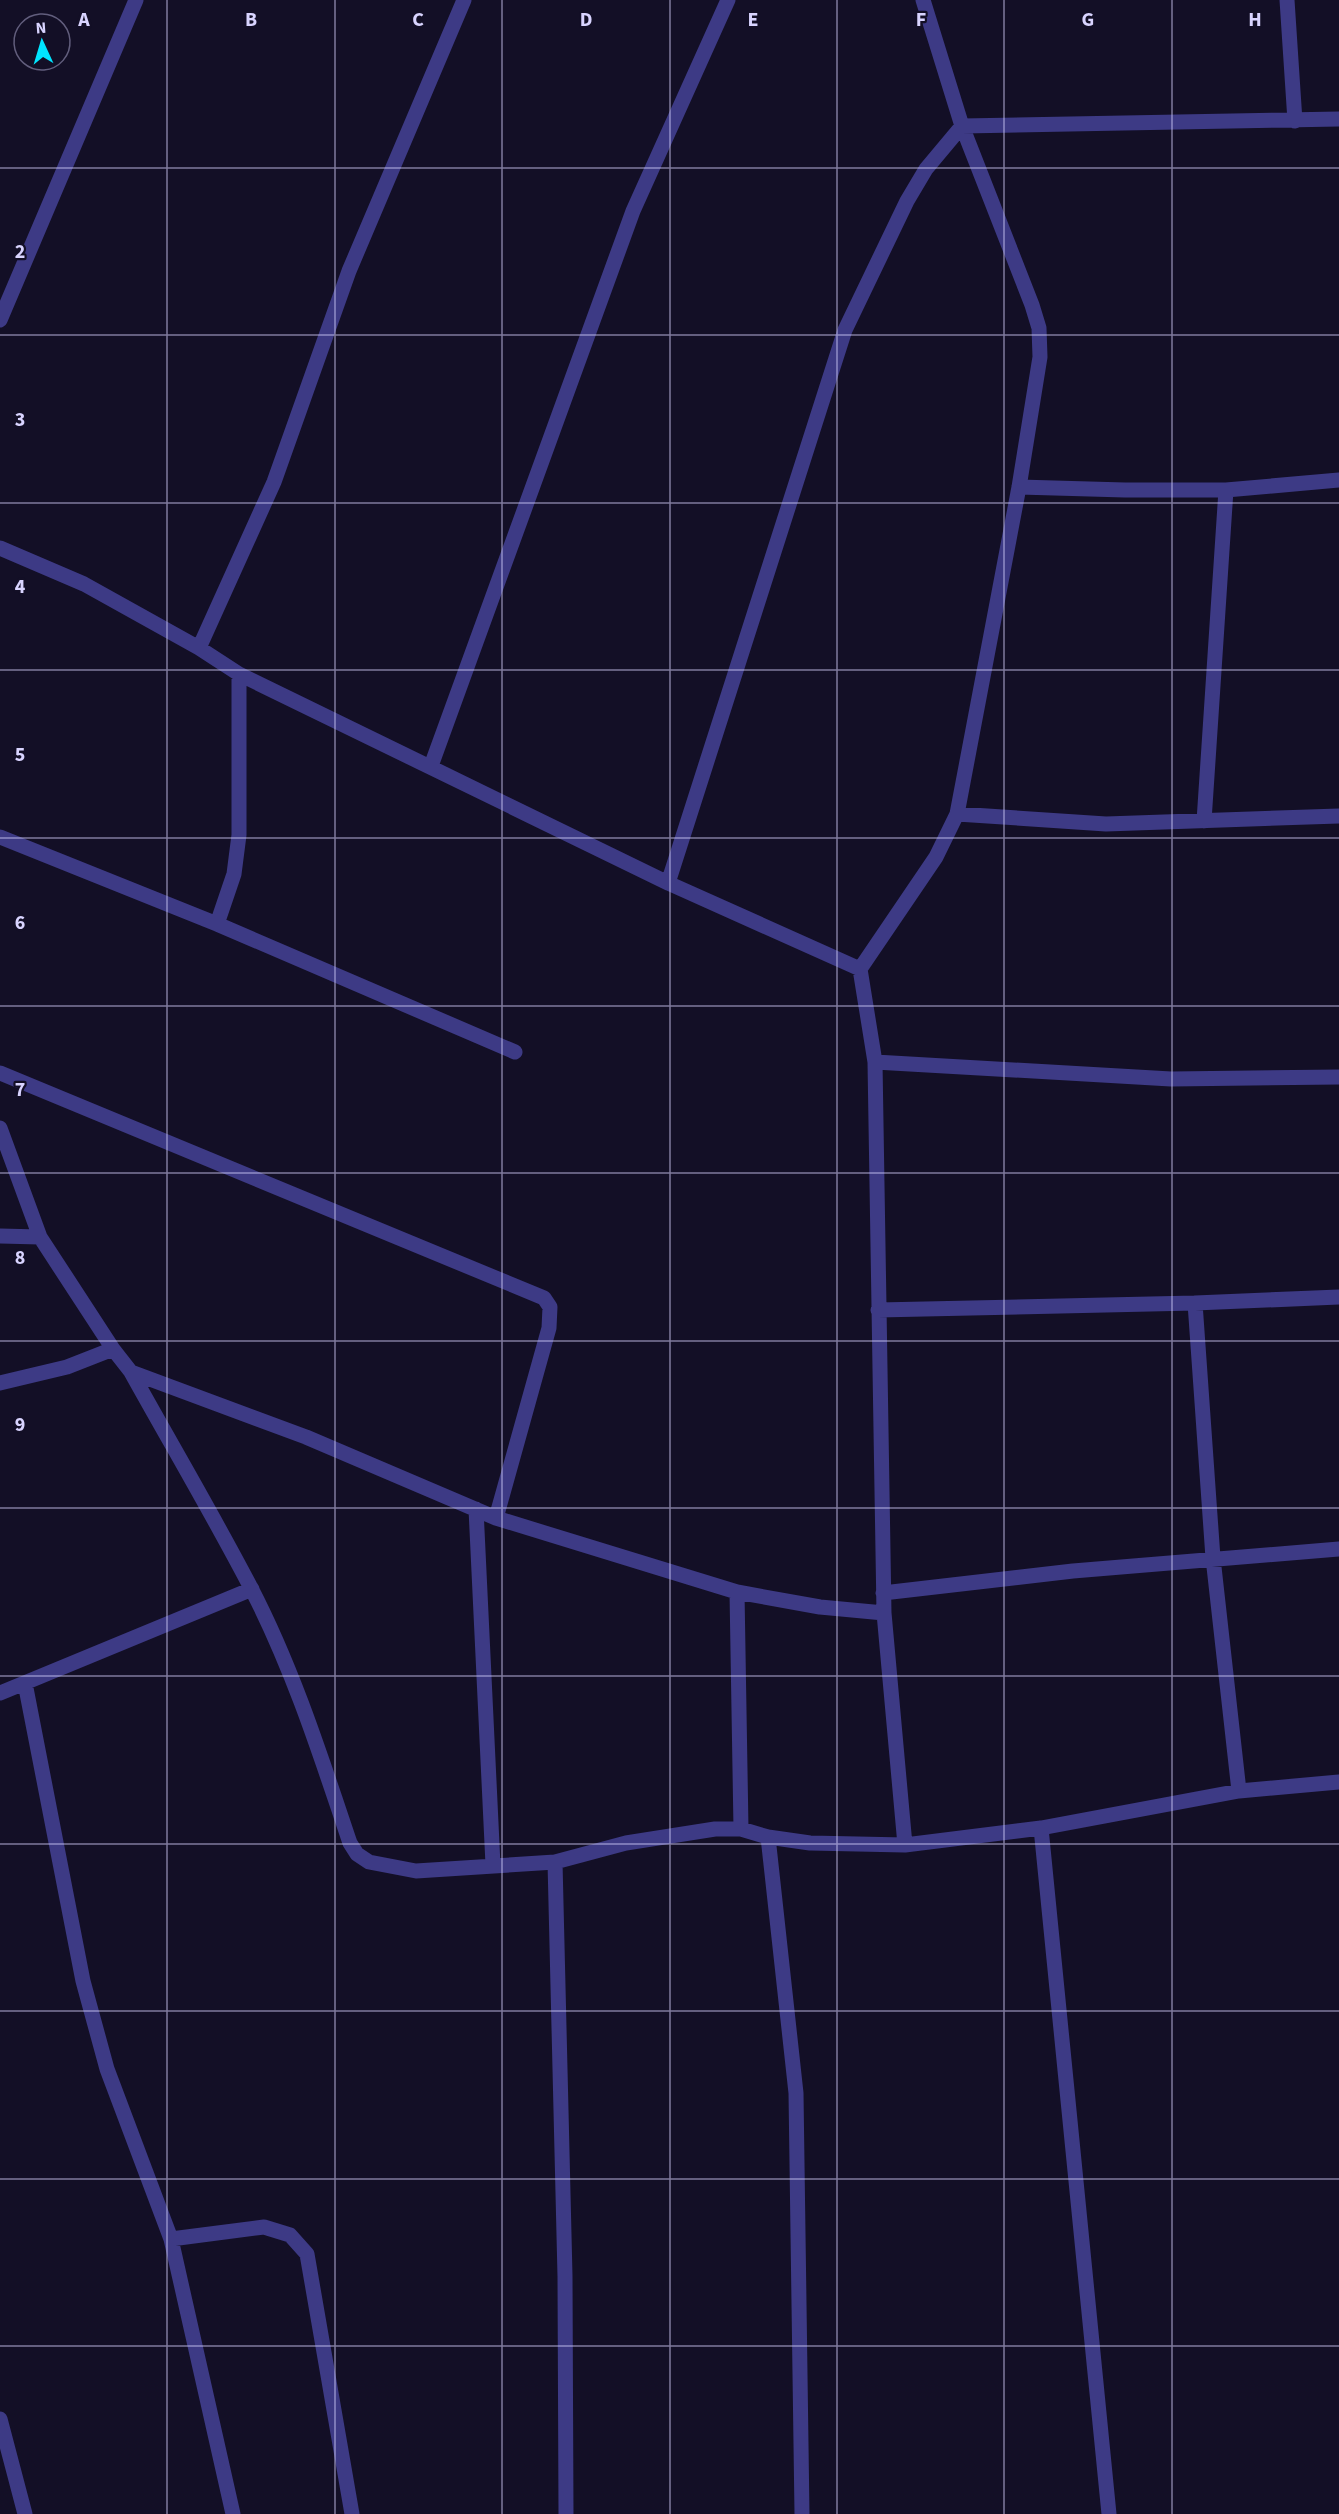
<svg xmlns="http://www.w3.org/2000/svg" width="1339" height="2514" font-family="'Source Sans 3',sans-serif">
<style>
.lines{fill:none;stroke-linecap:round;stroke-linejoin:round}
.street{stroke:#3d3a85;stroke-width:15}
.grid{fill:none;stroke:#d9d4ff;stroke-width:1.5;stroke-opacity:0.55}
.grid-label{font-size:20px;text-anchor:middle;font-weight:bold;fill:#d9d4ff;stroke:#130f26;stroke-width:4.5;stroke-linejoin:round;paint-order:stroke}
</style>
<rect width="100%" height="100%" fill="#130f26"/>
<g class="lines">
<path class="street" d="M1287,0l8,121
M0,320l136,-320
M1019,487l106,3h101l113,-10
M0,548l84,36 115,64 40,26 429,209 192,86
M199,648l75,-166 75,-211 115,-271
M431,766l202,-555 95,-211
M957,814l149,10 233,-8
M1204,821l22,-331
M0,837l217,87 17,-50 5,-39v-161
M668,883l177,-553 62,-129 19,-32 36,-43 377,-7
M217,924l298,128
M875,1062l296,17 168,-2
M0,1073l544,225 6,9 -1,21 -53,190
M0,1128l40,109 73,112 18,23c40,72 82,143 120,216 42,81 70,169 99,255l7,11 12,8 47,9 139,-9 71,-19 89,-14h26l27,8 42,6 95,2 136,-17 198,-37 100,-9
M0,1236l40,1
M1195,1303l18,255 26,233
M878,1310l317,-7 144,-6
M131,1372l175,65 190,81 241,74 83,15 64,6
M0,1383l67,-16 46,-18
M476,1509l17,356
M737,1592l4,237
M883,1593l190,-22 266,-22
M25,1683l58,298 24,88 64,170 62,275
M0,1693l252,-104
M1041,1828l68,686
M768,1837l28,256 6,421
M905,1845l-21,-232 -9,-551 -15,-93 76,-112 21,-43 62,-327 21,-130 -1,-29 -7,-23 -70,-179 -39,-126
M555,1862l10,414 1,238
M171,2239l93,-12 26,8 17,19 45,260
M0,2419l25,95"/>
</g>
<path class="grid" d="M167,0v2514M335,0v2514M502,0v2514M670,0v2514M837,0v2514M1004,0v2514M1172,0v2514M0,168h1339M0,335h1339M0,503h1339M0,670h1339M0,838h1339M0,1006h1339M0,1173h1339M0,1341h1339M0,1508h1339M0,1676h1339M0,1844h1339M0,2011h1339M0,2179h1339M0,2346h1339"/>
<g class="grid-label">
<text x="84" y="26">A</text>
<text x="251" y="26">B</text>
<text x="418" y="26">C</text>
<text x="586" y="26">D</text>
<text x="753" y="26">E</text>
<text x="921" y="26">F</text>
<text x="1088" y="26">G</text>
<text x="1255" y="26">H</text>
<text x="20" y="258">2</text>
<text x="20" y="426">3</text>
<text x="20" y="593">4</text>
<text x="20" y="761">5</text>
<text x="20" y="929">6</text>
<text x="20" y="1096">7</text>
<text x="20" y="1264">8</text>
<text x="20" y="1431">9</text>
</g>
<g transform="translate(42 42) rotate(356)"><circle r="28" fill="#130f26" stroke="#625e7d" stroke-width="1.5"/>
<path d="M0-4.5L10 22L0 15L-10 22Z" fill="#00e5ff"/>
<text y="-9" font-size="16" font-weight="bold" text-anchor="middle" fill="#d9d4ff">N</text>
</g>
</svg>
